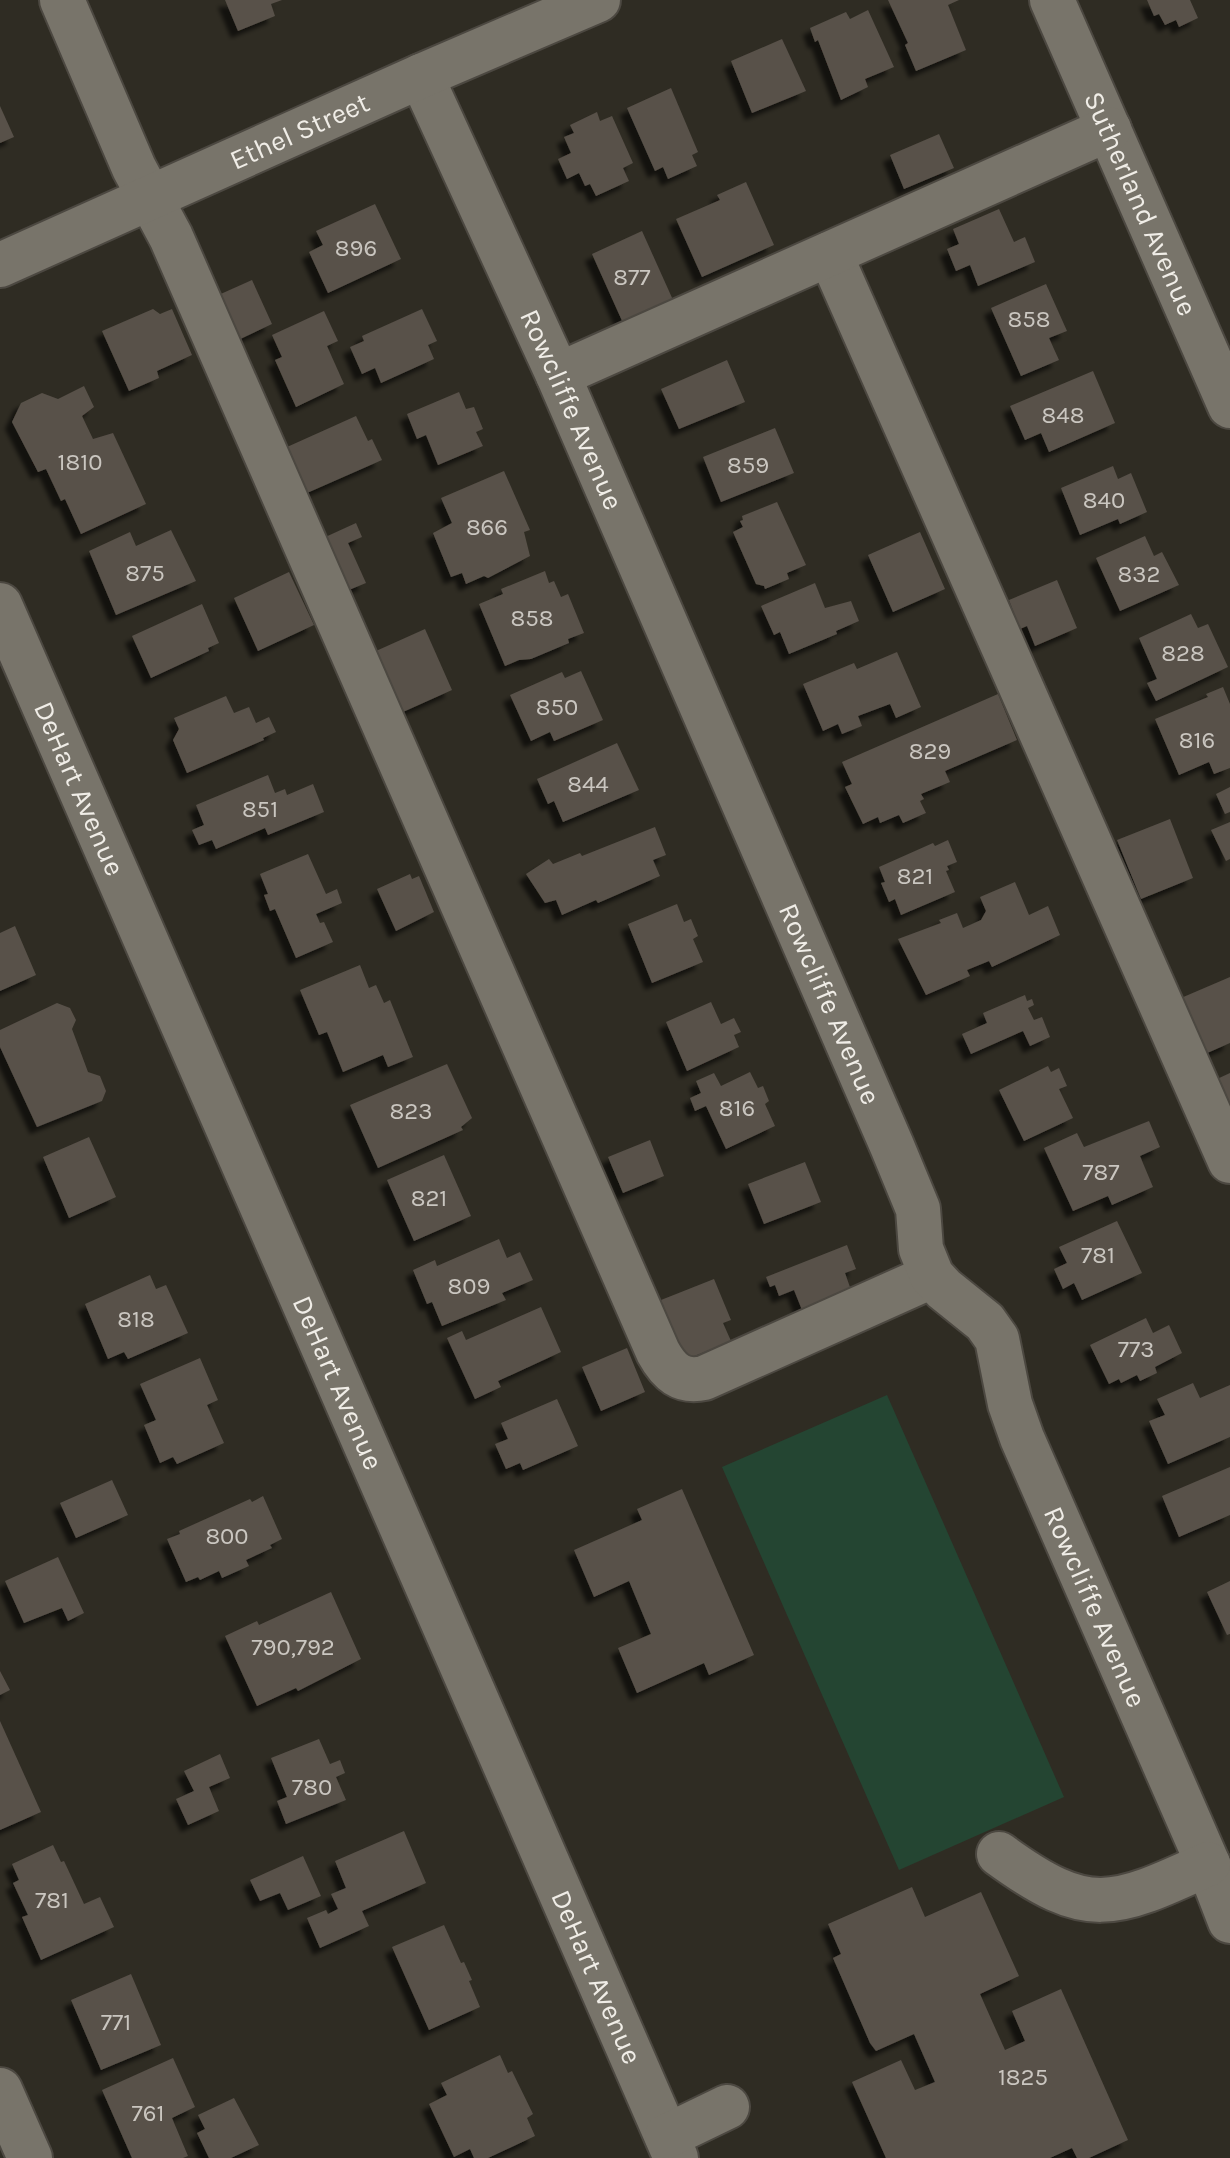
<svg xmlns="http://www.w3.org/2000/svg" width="1230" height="2158" font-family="Karla,sans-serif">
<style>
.green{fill:#244532}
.building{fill:#585149;filter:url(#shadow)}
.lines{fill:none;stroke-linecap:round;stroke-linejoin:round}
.minor-casing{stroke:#4c4841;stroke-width:48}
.minor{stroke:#78746a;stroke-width:44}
.labels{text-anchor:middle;stroke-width:7;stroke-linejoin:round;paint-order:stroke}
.number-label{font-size:24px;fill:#cac6c0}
.street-label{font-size:28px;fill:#f0ede7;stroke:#2f2c23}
</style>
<defs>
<filter id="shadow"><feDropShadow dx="-7" dy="7" stdDeviation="2" flood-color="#0009"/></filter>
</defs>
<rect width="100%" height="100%" fill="#2f2c23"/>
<path class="green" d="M887,1395l177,402 -165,73 -177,-403z"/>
<path class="building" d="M225,0h57l-11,4 4,12 -37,15z
M888,0h71l-11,5 18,45 -50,21 -11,-26 3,-2z
M1147,0h43l8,18 -19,9 -3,-7 -11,5 -6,-11 -5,2z
M868,10l26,57 -29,12 3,8 -27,13 -23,-60 -3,2 -5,-14 36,-16 4,7z
M782,39l24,52 -54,22 -21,-52z
M671,88l27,64 -6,3 5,11 -29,13 -5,-12 -8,4 -28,-63z
M0,106l14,31 -14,6z
M597,112l3,9 12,-5 21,47 -10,5 6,13 -33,15 -6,-12 -5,2 -6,-13 -12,6 -9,-20 13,-6 -7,-16 10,-4 -4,-8z
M939,134l15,34 -50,21 -14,-34z
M746,182l28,63 -72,32 -26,-58 44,-19 -3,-5z
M375,204l26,55 -73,34 -19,-41 14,-7 -7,-14z
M999,209l15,33 11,-5 10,25 -57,24 -8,-21 -14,6 -9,-22 12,-5 -6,-15z
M642,231l31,69 -50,23 -31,-69z
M252,280l20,44 -38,18 -20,-45z
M1046,284l21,47 -18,7 10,22 -38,16 -30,-68z
M153,309l7,5 12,-5 20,46 -35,16 2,7 -30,13 -27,-60z
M422,309l15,32 -9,4 6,14 -53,24 -6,-15 -13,6 -12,-27 14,-6 -2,-5z
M324,311l14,30 -11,5 17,38 -48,23 -21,-47 7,-3 -10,-22z
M727,360l18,42 -66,27 -18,-40z
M1093,371l22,52 -66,29 -8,-19 -16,7 -15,-34z
M84,386l10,21 -12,9 11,23 20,-6 33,71 -65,30 -16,-35 -4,2 -15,-32 -8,3 -26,-50 9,-19 21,-10 16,6z
M459,392l7,17 8,-2 9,22 -7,3 7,14 -45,19 -12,-30 -9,4 -10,-25z
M356,416l12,25 4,-2 10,21 -75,33 -20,-46z
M775,428l19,45 -73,29 -18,-45z
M1113,466l5,13 13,-6 16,39 -27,12 -2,-5 -38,16 -19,-47z
M504,471l26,59 -6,2 6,24 -42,22 -4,-2 -18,8 -4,-11 -11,4 -18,-44 19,-10 -11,-25z
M777,502l29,63 -19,8 2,6 -24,10 -1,-3 -8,-2 -23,-52 10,-5 -3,-6 3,-1 -1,-4z
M356,523l6,14 -14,6 18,40 -22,9 -23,-53z
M171,530l25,51 -80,34 -27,-64 41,-19 6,14z
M920,532l25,57 -52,23 -25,-57z
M1145,536l9,20 8,-4 17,33 -59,26 -24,-53z
M545,571l4,12 5,-2 7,16 7,-3 16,39 -16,6 1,4 -38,16 -12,1 -14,6 -26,-62 24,-10 -2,-5z
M289,572l25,53 -56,26 -24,-53z
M1057,580l20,48 -42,18 -8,-20 -7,3 -11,-29z
M815,583l10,25 26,-7 8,20 -23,10 1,3 -48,20 -9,-22 -6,3 -13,-29z
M202,604l17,39 -11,5 1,3 -58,27 -19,-42z
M1191,614l7,14 10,-4 20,43 -72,34 -9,-18 10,-4 -18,-41z
M425,629l27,61 -49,22 -27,-61z
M897,652l24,55 -25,11 -6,-14 -32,12 4,10 -20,8 -4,-10 -15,7 -20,-47 51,-21 3,6z
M581,671l22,49 -49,21 -4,-9 -19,9 -21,-46 52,-23 3,6z
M1223,687l7,17v64l-16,6 -5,-12 -30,13 -24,-56 53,-22 -2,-3z
M998,694l19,46 -72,31 5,11 -29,12 3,5 -4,2 6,12 -23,10 -4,-8 -19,8 -2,-6 -15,7 -18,-37 7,-3 -10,-22z
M226,696l8,17 15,-6 7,16 13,-6 7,15 -13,6 1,2 -77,33 -14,-33 6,-11 -5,-11z
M617,743l22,47 -76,32 -9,-21 -6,3 -11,-25z
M268,775l7,18 10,-4 2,6 26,-11 11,28 -56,23 -3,-7 -49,21 -4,-9 -13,5 -7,-15 12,-5 -8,-20z
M1230,787v25l-5,2 -9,-20z
M1170,819l23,59 -52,21 -24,-59z
M1230,822v37l-4,2 -15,-31z
M655,827l11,28 -13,5 7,16 -62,27 -2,-3 -34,15 -6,-15 -11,3 -19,-29 23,-15 4,5 27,-11 2,3z
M948,840l9,22 -10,4 2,4 -3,1 9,21 -54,23 -6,-16 -6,3 -8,-19 4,-1 -6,-15 54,-24 2,3z
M308,854l18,40 11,-5 5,14 -26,11 4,9 4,-1 9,20 -37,16 -21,-49 -5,2 -6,-16 4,-1 -8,-20z
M410,874l2,5 7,-3 15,36 -38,19 -19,-42z
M1015,882l14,33 19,-9 12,29 -68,32 -3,-6 -22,9 3,6 -44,19 -28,-56 43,-16 -2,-3 18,-7 6,15 18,-8 5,-9 -6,-14z
M677,904l7,18 7,-3 7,17 -5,3 10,23 -51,21 -24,-59z
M15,926l21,49 -36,16v-58z
M360,965l9,23 7,-3 8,18 6,-3 23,57 -25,10 -5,-12 -40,17 -16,-40 -8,3 -19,-45z
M1230,977v66l-25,11 -24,-56z
M1025,995l2,6 5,-2 2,6 -6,3 6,12 8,-3 8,20 -20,9 -7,-15 -52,23 -9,-20 25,-11 -4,-10z
M711,1002l10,22 13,-6 7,14 -7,3 5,12 -52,24 -21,-49z
M57,1003l13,5 6,12 -4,9 16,43 12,4 6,15 -4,10 -65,26 -37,-80v-17z
M447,1064l25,54 -11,9 2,3 -85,38 -28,-63z
M1048,1066l3,6 8,-4 8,18 -8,3 14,29 -49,23 -25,-51z
M750,1072l8,16 5,-2 6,15 -4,3 10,22 -49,23 -20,-43 -11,5 -5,-13 11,-5 -5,-12 18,-8 7,13z
M1230,1073v35l-13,-29z
M1149,1121l11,26 -20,9 13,31 -41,18 -4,-9 -35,15 -29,-63 33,-15 7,14z
M89,1137l27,60 -47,21 -26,-61z
M650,1140l14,36 -41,17 -15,-36z
M444,1155l27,61 -57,25 -27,-61z
M805,1162l16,40 -57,22 -16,-40z
M1117,1221l25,52 -60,27 -8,-17 -11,6 -9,-20 13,-6 -8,-16z
M499,1239l8,19 13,-6 13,28 -31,13 4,7 -64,26 -10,-24 -5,2 -14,-34 22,-10 2,6z
M847,1245l9,24 -11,4 6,17 -49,20 -8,-20 -15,6 -4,-11 -5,2 -4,-10z
M150,1275l6,14 10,-4 22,48 -60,26 -4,-7 -16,7 -23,-55z
M714,1279l17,41 -8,3 8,18 -46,19 -24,-60z
M541,1307l20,45 -63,29 3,6 -26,12 -28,-61 15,-7 4,9z
M1146,1318l7,15 16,-8 13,28 -27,14 2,6 -17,8 -3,-6 -16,8 -2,-4 -10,5 -19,-39z
M627,1348l18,44 -44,19 -19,-44z
M200,1358l18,42 -11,5 17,38 -47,21 -4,-7 -13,6 -16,-38 12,-5 -16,-36z
M1193,1383l7,15 30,-13v52l-62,27 -19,-43 16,-6 -8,-16z
M557,1399l21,47 -55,24 -3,-7 -14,6 -11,-25 13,-5 -7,-16z
M1230,1467v48l-51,22 -17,-41z
M112,1480l16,35 -52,23 -16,-35z
M682,1489l72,166 -45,20 -5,-12 -67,30 -19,-45 33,-14 -22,-53 -35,16 -20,-47 68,-30 -5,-11z
M263,1496l19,43 -12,6 2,3 -26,12 3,6 -27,12 -3,-7 -19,9 -2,-3 -12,5 -19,-43 13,-5 -1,-3 71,-32 2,3z
M58,1557l26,56 -16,8 -6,-13 -38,15 -19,-42z
M1230,1581v53l-3,1 -20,-43z
M331,1592l30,67 -63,32 -2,-3 -39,18 -32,-70 32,-15 2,4z
M0,1671l10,19 -10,5z
M0,1721l41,91 -41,18z
M319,1739l11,25 10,-4 5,13 -9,4 10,23 -60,24 -9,-23 10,-4 -16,-39z
M220,1754l10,24 -21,9 10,24 -31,14 -12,-26 18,-8 -10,-20z
M404,1831l22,52 -64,28 7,15 -49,22 -13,-30 19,-8 2,4 10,-5 -7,-15 15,-6 -11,-27z
M53,1845l8,17 3,-1 20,43 16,-7 14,30 -73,33 -19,-43 6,-2 -15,-32 6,-3 -7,-16z
M303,1856l18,40 -33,14 -8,-17 -20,8 -10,-21z
M912,1887l13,30 56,-25 38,84 -39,18 25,56 20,-9 -13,-30 49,-22 67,151 -39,18h-12l-5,-10 -22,10h-164l-34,-76 49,-22 14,30 20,-8 -21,-48 -38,17 -6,-8 -37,-85 8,-4 -13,-30z
M444,1925l17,38 3,-1 8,18 -3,1 11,26 -51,23 -37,-83z
M131,1974l30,71 -60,25 -30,-70z
M500,2055l8,18 4,-2 21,43 -6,4 8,18 -47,22h-14l-4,-9 -16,8 -25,-53 18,-9 -6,-12z
M173,2058l22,49 -23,11 16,38 -5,2h-51l-30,-68z
M234,2098l25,47 -28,13h-22l-12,-25 8,-4 -7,-14z"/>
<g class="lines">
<g class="minor-casing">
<g id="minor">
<path d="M62,0l72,168 37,69 487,1115c11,20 23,31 46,26l228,-102"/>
<path id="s1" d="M1052,0l178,406"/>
<path id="s2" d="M421,76l137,299 334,771 26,63 3,40 11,27 12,13 41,33 12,17 13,65 12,34 186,426 22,57"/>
<path d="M830,254l400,907"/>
<path id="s3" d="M0,265l421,-189 177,-76"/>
<path d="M558,375l551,-246"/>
<path id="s4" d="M0,605l676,1553"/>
<path d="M999,1854c89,65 113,54 209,10"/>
<path d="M0,2090l30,68"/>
<path d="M667,2136l60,-29"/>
</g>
</g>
<use href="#minor" class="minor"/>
</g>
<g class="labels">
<g class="number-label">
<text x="356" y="256">896</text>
<text x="632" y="285">877</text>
<text x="1029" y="327">858</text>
<text x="1063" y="423">848</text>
<text x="80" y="470">1810</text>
<text x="748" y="473">859</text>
<text x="1104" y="508">840</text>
<text x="487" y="535">866</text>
<text x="145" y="581">875</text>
<text x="1139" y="582">832</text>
<text x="532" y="626">858</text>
<text x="1183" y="661">828</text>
<text x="557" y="715">850</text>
<text x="1197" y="748">816</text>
<text x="930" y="759">829</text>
<text x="588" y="792">844</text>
<text x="260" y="817">851</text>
<text x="915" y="884">821</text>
<text x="737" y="1116">816</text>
<text x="411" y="1119">823</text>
<text x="1101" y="1180">787</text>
<text x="429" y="1206">821</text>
<text x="1098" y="1263">781</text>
<text x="469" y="1294">809</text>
<text x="136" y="1327">818</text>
<text x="1136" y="1357">773</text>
<text x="227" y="1544">800</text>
<text x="293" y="1655">790,792</text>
<text x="312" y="1795">780</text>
<text x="52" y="1908">781</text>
<text x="116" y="2030">771</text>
<text x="1023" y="2085">1825</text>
<text x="148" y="2121">761</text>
</g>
<g class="street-label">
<text dy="10" stroke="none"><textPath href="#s3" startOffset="328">Ethel Street</textPath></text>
<text dy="10" stroke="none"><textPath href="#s1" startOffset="222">Sutherland Avenue</textPath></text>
<text dy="10" stroke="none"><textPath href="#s2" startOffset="366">Rowcliffe Avenue</textPath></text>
<text dy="10" stroke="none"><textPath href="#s4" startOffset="200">DeHart Avenue</textPath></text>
<text dy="10" stroke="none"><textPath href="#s2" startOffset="1014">Rowcliffe Avenue</textPath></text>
<text dy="10" stroke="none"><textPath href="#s4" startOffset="848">DeHart Avenue</textPath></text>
<text dy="10" stroke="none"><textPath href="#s2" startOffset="1684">Rowcliffe Avenue</textPath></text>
<text dy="10" stroke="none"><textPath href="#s4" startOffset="1496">DeHart Avenue</textPath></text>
</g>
</g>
</svg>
